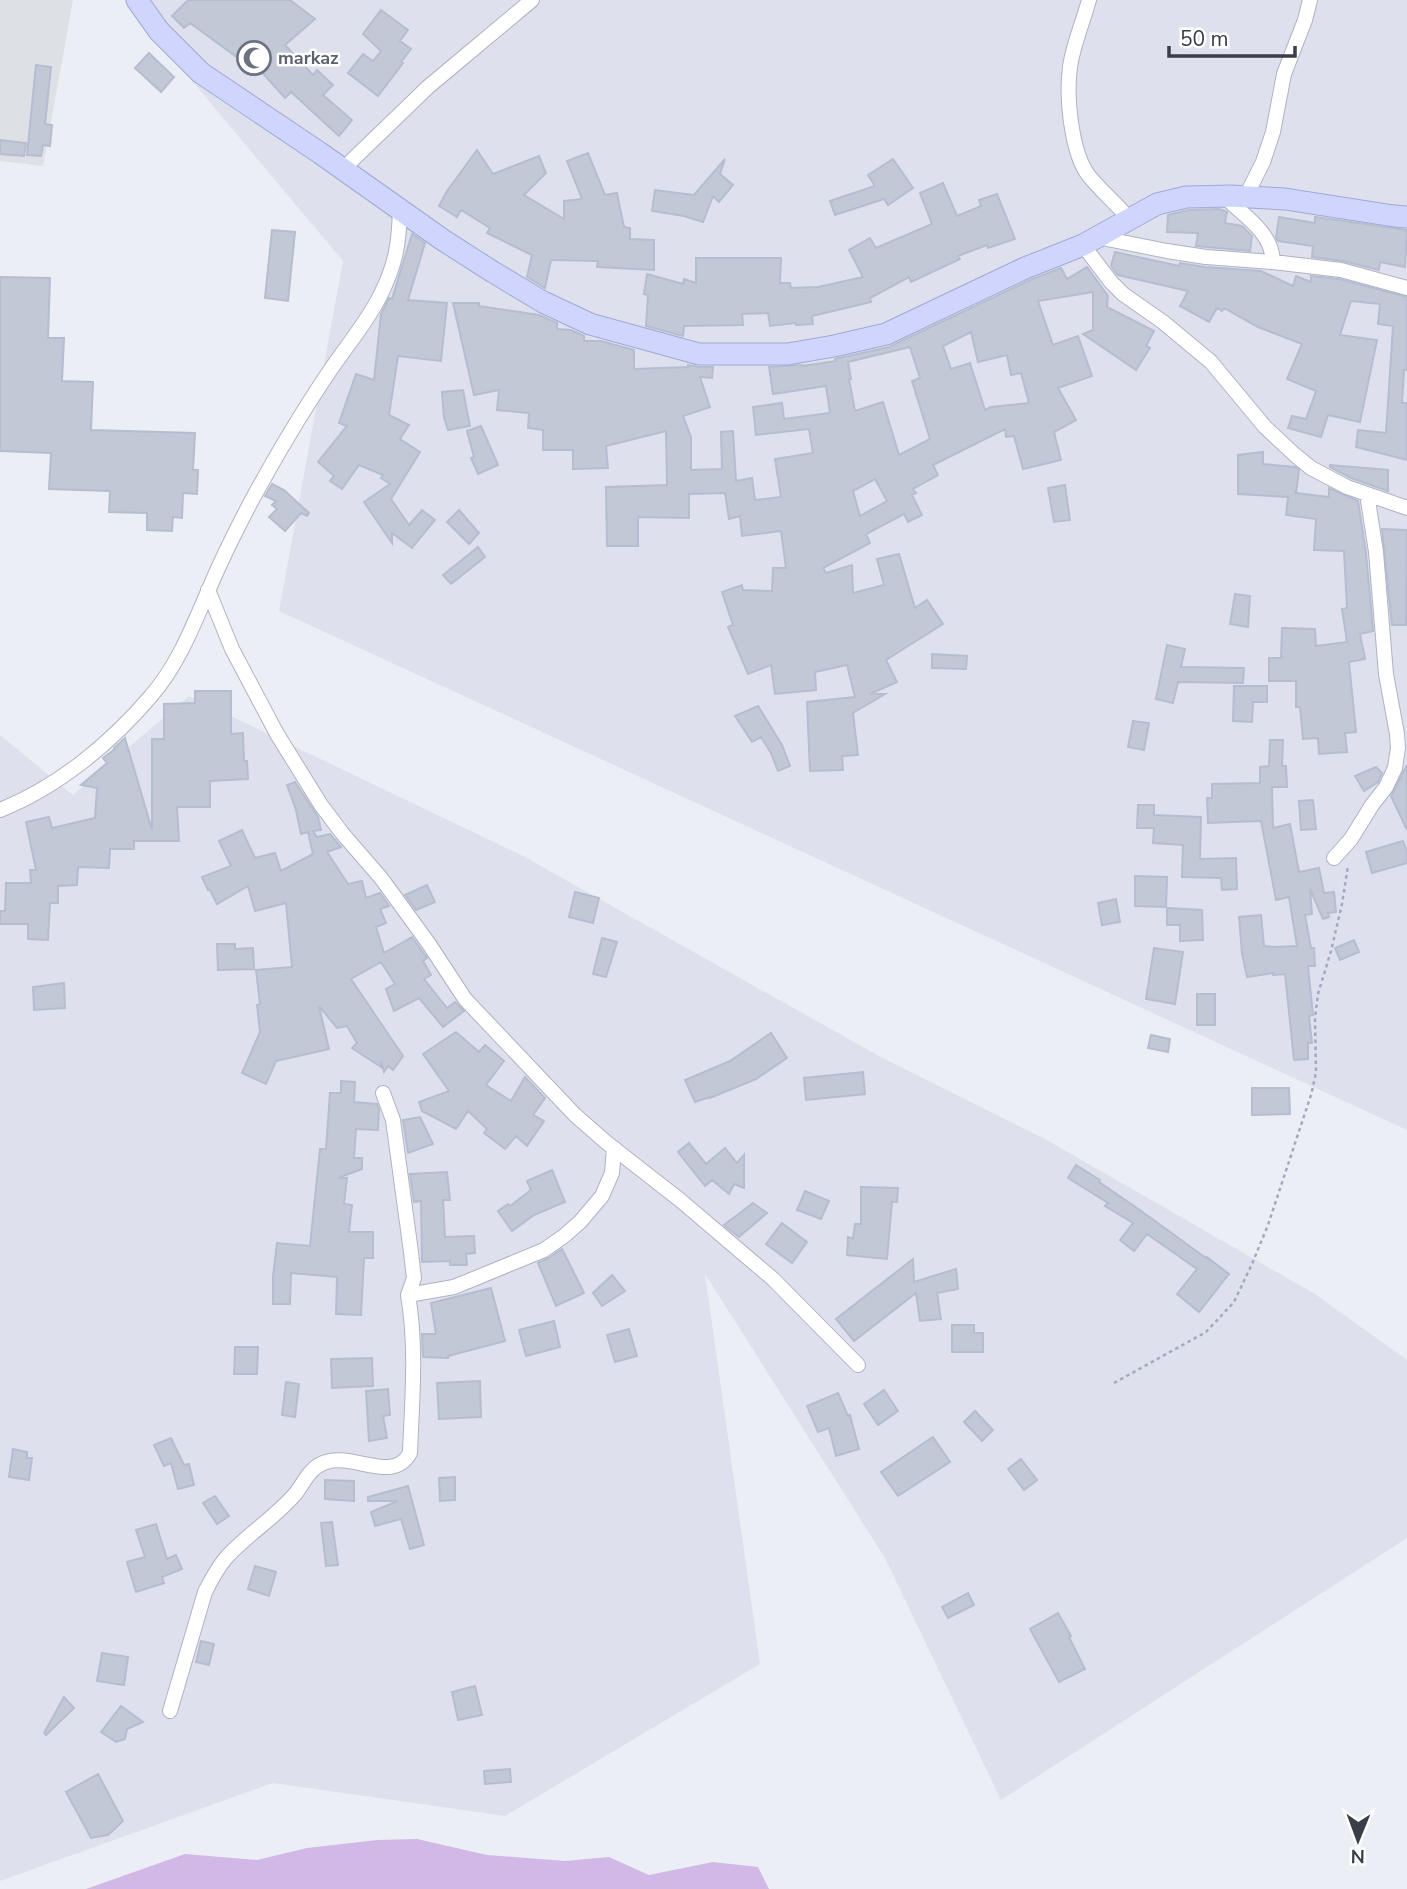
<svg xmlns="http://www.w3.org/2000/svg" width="1407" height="1889" font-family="'Nunito Sans',sans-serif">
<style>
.residential{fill:#dee1ed}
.industrial{fill:#dde0e5}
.green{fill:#d2b8e6}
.building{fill:#c2c8d6;stroke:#b5bdd1;stroke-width:2;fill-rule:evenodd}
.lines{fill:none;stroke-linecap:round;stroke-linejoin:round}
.minor-casing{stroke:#afb3c0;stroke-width:16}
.secondary-casing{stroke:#a0a9d5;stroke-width:23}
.path{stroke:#a1a9c1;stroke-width:2.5;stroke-dasharray:3.5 3.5;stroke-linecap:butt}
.minor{stroke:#fff;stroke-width:14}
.secondary{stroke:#cfd5fc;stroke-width:21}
.labels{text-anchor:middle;stroke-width:5;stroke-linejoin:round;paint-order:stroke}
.worship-label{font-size:18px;font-weight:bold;fill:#5b616d;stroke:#fff;text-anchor:start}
</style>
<rect width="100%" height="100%" fill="#eceef5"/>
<path class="residential" d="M124,0h1283v1130l-1128,-519 64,-350z
M189,696l334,160 356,200 166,83 270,155 92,66v178l-406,262 -116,-242 -180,-284 55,390 -255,152 -232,-33 -273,98v-1146l73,60z"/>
<path class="industrial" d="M0,0h73l-30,166 -43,-5z"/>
<path class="green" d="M417,1839l70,16 78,6 44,-4 40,18 64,-13 45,5 11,22h-683l99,-35 72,6 50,-12 70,-8z"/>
<path class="building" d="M188,0h102l25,19 -30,26 28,30 4,-5 16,15 -10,10 29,25 -13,16 -48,-44 -6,6 -25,-28 -3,2 -67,-49 -6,5 -12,-12z
M381,10l27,20 -8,11 11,8 -10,13 2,1 -25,33 -30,-23 15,-19 10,7 8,-10 -18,-17z
M149,53l25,24 -13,15 -26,-24z
M36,65l15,2 -6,57 7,1 -2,21 -7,-1 -2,11 -14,-1z
M0,140l26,3 -2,13 -24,-2z
M477,150l16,24 46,-18 7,17 -22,22 40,24v-18l18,-2 -15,-38 21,-8 17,42 12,-2 7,34 6,1v11l24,1v30l-57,-3 1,-6 -47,-1 -6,28 -18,-11 5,-22 -45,-22 3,-5 -29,-18 -4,7 -18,-11 8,-15z
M725,159l-5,15 13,11 -14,17 -6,-6 -10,26 -19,-6 -32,-5 3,-21 39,5z
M893,159l20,29 -25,17 -4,-6 -49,16 -5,-14 45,-15 -7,-11z
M943,183l14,33 24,-10 -2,-6 18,-6 18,45 -27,9 -1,-3 -29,11 2,3 -49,23 -2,-5 -39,21 1,4 -59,14 1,8 -17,1 -1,-2 -25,3 -2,-13 -26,1 1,11 -59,1 -1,10 -37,-10 2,-31 -4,-1 3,-20 36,10 1,-5 12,4v-25h85l-1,25h10l1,5 27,-1 45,-10 -14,-27 21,-12 6,10 56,-24 -12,-31z
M1219,209l8,3 -2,11 17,3 10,10 -2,15 -54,-5 2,-13 -31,-1 1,-17 20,-5z
M1279,217l36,6v-6l92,13 -2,37 -25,-5 -1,8 -36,-9 -31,-4 1,-11 -35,-5 -2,-3z
M272,230l23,2 -7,69 -23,-3z
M412,234l13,9 -17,57 39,3 -6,58 -43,-5 -9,59 20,10 -9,14 20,13 -29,47 18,26 13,-15 13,10 -23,28 -20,-15v10l-28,-41 26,-18 -9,-6 2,-3 -24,-10 -17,24 -12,-8 4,-5 -16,-14 29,-36 -8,-3 17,-49 18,6 7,-66 8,-16 3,1z
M1115,252l64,14 1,-3 25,4 56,4 32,15 3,-10 15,6v-6l28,3 68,18v73h-3l-2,33h5v57l-51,-13 2,-17 28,3 7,-107 -15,-2 2,-20 -29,-3 -11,34 37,5 -17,82 -32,-7 -7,22 -33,-9 4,-12 14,3 10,-28 -29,-12 15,-35 -44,-17 -34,-19 -2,3 -5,-3 -8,14 -29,-16 8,-15 -70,-16 -7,-9z
M1087,267l21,29 -1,11 47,24 -8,15 4,2 -14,22 -53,-36 10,-4v-38l-55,9 15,44 25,-9 14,40 -34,12 18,32 -22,12 7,28 -38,9 -9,-33 -8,1 -1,-8 -72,36 5,10 -25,14 3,4 -4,2 10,20 -14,7 -4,-8 -38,20 4,9 -47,25 3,5 26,-8 1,28 31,-8 -7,-26 22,-5 16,54 12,-8 16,24 -57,36 11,22 -27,12h15l-32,19 5,42 -16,1 1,14 -33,1 -3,-69 48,-5 -8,-32 -32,7 1,18 -41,4 -4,-29 -23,9 -20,-47 5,-2 -11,-33 20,-7 1,5 29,1 1,-23h13l-5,-37 -39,5 -2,-20 -11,3 -4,-26 -36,1v24l-51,-1v29h-31l-1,-59 61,-2 -1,-54 -60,15 2,22 -35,1v-19h-30v-20l-15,-2 1,-15 -32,-3 2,-20 -25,5 -21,-92h26v3l60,9 18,8v6l14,1 13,6v5h17l33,9v19l54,-2v-2l11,2h14l-1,11 -12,-1 10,30 -27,9 8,21v33l31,-1 -1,-37 12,-1 3,50 16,-3 3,22 26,-3 -6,-38 38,-6 -4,-24 -53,6 -3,-28 29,-4 2,16 46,-6 -4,-27 -53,8 -4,-27 33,-2v1l34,-5 -1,-2 54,-12 141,-67 31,-12 6,11zM971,332l7,30 29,-7 4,20 10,-2 8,30 -38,4 -6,3 -15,-47 -19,6 -8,-23zM910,347l10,31 -8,3 18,58 -31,16 -16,-53 -28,9 -6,-32h2l-3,-17zM875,479l12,22 -27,15 -7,-25z
M0,277l50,1 -2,60h16l-2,43 31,1 -2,48 104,3 -2,37h5l-1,24 -14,-1 -1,25 -9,-1 -1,14 -25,-1v-17l-38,-1 1,-21 -61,-2 2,-36 -51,-2z
M463,390l7,36 -22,4 -4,-12 -2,-26z
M481,426l17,39 -20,9 -7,-16 3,-1 -7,-26z
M1263,452v12l32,3 4,3 -3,23 33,4v-9l29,13 8,52 7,78 -13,3 5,25 -16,3 7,70 -11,1 2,19 -28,2 -1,-16 -15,1 -3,-32h-4v-26h-27v-23h12l1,-30 33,1 1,17 31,-4 -5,-33 5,-1 -3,-57 -30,-1 2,-31 -30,-4 2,-18 -50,-3v-39z
M1330,465l58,5v21l-37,-13 -21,-11z
M272,484l12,6 25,23 -2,3 -6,-3 -16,18 -16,-14 8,-8 -5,-4 4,-4 -11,-5z
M1065,485l5,35 -16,2 -6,-34z
M459,510l20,23 -10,11 -22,-22z
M1382,529l25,1 -1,95h-14z
M478,547l7,10 -34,27 -8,-9z
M1235,594l15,2 -2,31 -18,-3z
M1167,645l18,4 -4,18 63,1 -1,15 -65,-1 -5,21 -17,-4z
M932,654l35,2 -1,13 -34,-1z
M1234,686h33v16h-14l-1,20 -19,-1z
M195,691h36v43l12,-1 1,28h3l1,18 -38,2v26h-33l2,34h-45v8h-24l-1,19 -31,-1 -1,18 -19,1v17h-8l-2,37 -20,-1v-15h-28v-13h5l1,-28h25l-1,-13h6l-10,-48 23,-5 3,11 43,-10 2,-30 -16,-3 26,-22 -4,-5 12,-9 -1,-1 11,-10 27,92v-91h12v-35l31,-1z
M758,706l24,39 8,21 -12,5 -7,-18 -10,-16 -9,5 -17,-26z
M1133,721l16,2 -5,27 -16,-3z
M1270,740h13l-1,26h4l1,21h-15l1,41 17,-4 9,48 20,-4 5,25 10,-1 2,20 -8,1 1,4 -6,2 -13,-30 2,25 -7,1 6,33h3l1,18h-7l5,49 -4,1 3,27h-4v16l-14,1 -9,-86 -12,1v-2l-26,4 -5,-24 -3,-36 22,-2 3,31 11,1 22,-1 -8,-49 -13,3 -15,-79 -53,2 -1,-25h5v-14l48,-1v-16l9,-1z
M1407,765v65l-16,-34z
M1376,767l6,6 -4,9 -14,9 -9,-15z
M295,782l23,35 3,13 -8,1 4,6 13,-3 11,13 -14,5 21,32 14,-3 4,17 14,-5 9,13 -9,3 6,14 -10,4 8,26 28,-16 15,21 -4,3 8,14 -7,4 23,29 8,-6 9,9 -21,16 -24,-29 -25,13 -8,-22 9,-5 -14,-22 -30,17 52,77 -10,14 -5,-4 -4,6 -3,-11v6l-29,-19 5,-5 -10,-17 -10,2 -18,-22 10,43 -53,12 -10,23 -24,-11 18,-41 -3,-27 3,-1 -4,-34 36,-3 -6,-64 -31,8 -7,-25 -31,18 -7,-14h-2l-6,-13 29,-11 -12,-25 23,-11 13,28 20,-5 6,18 32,-17 -5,-22 -7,2 -5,-24 -9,-25z
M1313,800l3,29 -15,1 -2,-29z
M1138,805h16v10l47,2 -1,42 36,-1 1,31 -15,1 -1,-12 -39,-1 1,-32 -30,-2 1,-15h-17z
M1403,841l4,10v12l-35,10 -6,-21z
M1135,876l32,1 -1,30 -31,-1z
M427,885l8,17 -19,8 -11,-15z
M575,892l24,6 -6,25 -24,-6z
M1116,899l4,23 -18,3 -4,-22z
M1167,908l35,2 1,30 -23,1v-16h-13z
M602,938l15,4 -11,35 -13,-3z
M1354,940l5,12 -19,8 -5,-12z
M217,944h18v5l18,-1 1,21 -36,1z
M1154,948l29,4 -8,52 -29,-5z
M64,983l1,25 -31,2 -1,-23z
M1197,994h18v31h-18z
M456,1032l23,20 6,-7 19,16 -18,24 25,16 14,-24 20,21 -12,17 11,6 -17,25 -11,-10 -11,13 -21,-16 3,-4 -19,-18 -12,18 -34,-18 -3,-9 30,-11 -26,-37z
M771,1033l16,25 -31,21 -46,19v-1l-15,5 -10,-22 45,-19z
M1151,1035l19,4 -2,13 -20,-4z
M863,1072l2,22 -59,6 -2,-22z
M341,1081l14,1 -1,20 23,2 2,5 -1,21 -22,-1 -2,29h8v11l-24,9h9l-3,26 8,1 -3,27h24v26h-9l-3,57 -25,-1 1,-37 -46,-4 -1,31h-17v-28l4,-33 33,3 10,-97h6l4,-56h11z
M1252,1088h37l1,26 -38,1z
M420,1117l13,27 -25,9 -5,-33z
M689,1143l17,21 19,-16 12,15 7,-8v33l-10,-4 -5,10 -17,-14 -7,6 -27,-34z
M1076,1165l24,15 -1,2 38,26 69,50 1,-1 22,17 -30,38 -22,-18 20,-25 -50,-35 -13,17 -14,-11 13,-17 -28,-17 3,-3 -40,-25z
M552,1170l13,32 -31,13 -22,16 -14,-20 10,-7 2,2 21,-16 -4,-9z
M447,1172l3,28h-7l2,37 29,-1 1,17 -9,1 1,11h-17v-4l-28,1 -1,-61 -7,1 -4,-28z
M861,1187l37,1 -1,14h-5l-5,57 -40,-4 1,-18 5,2 2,-15h6z
M805,1191l24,10 -8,18 -24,-9z
M753,1203l14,10 -28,24 -15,-12z
M782,1223l25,19 -15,21 -26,-19z
M562,1249l22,44 -28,13 -18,-43 11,-5z
M913,1259l1,23 42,-13 2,20 -21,4 4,26 -21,2 -4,-28 -62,48 -18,-22z
M612,1275l13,16 -23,15 -9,-13z
M491,1288l14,53 -57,15v2l-25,-1 -1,-23h14l-5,-31z
M554,1321l6,26 -34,9 -7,-26z
M952,1325h22v8h9v19h-31z
M629,1329l8,27 -22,6 -8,-27z
M235,1347h23l-1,27h-23z
M372,1358l1,28 -41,2 -1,-29z
M480,1381l1,36 -42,2 -2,-36z
M286,1382l13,2 -4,33 -13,-2z
M388,1389l2,26 -7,1 4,22 -18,3 -3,-50z
M884,1390l14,21 -20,14 -14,-21z
M838,1393l10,23 2,-1 9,34 -23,7 -7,-28 -11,4 -11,-26z
M975,1411l18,19 -11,11 -18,-19z
M933,1437l17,25 -52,34 -17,-24z
M171,1438l13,27 5,-1 5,21 -16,4 -7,-26 -7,3 -10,-21z
M13,1449l14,3v6h5l-3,22 -20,-3z
M1021,1459l16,21 -13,10 -16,-21z
M455,1477v23l-15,1 -1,-23z
M325,1480l29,1v20l-29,-2z
M408,1486l16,59 -14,4 -9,-30 -26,7 -4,-14 27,-11h-30v-4z
M215,1496l14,20 -12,8 -14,-21z
M332,1522l6,43 -12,1 -5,-43z
M156,1524l11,35 9,-4 6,14 -20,8 2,6 -28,9 -9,-30 18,-5 -9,-27z
M255,1566l21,6 -7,24 -21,-7z
M968,1593l6,12 -26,13 -6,-11z
M1058,1613l13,23 -2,1 16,32 -26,13 -29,-53z
M201,1641l13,3 -5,21 -13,-3z
M102,1653l26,4 -4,28 -27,-4z
M475,1686l7,29 -24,5 -6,-28z
M64,1697l10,11 -28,27 -2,-2z
M121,1706l22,16 -16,7 -2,10 -9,3 -15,-10z
M510,1769l1,13 -26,2 -1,-13z
M98,1774l25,47 -15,14 -17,3 -25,-46z"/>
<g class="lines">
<g class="minor-casing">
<path id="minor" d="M1089,0c-6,22 -16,45 -19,67 -4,29 1,86 19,109 13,16 28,28 41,44
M343,169l85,-82 104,-87
M1224,196c19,20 48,35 49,66
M1246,196l17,-34 10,-30 11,-58 21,-54 5,-20
M1097,237l70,14 39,6 67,5 68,8 66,18
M1083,245l28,37 12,12 40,28 48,40 54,65 30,28 16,13 36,19 60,21
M208,590l24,59 45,85 44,71 21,28 39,45 48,66 36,55 110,116 32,28 73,57 93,79 85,86
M0,810c58,-23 111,-67 151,-114 27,-31 42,-70 58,-107 13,-31 28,-61 44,-91 23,-42 47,-83 74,-123 17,-26 39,-51 53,-79 16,-32 19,-52 20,-87
M1334,858l17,-19 21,-34 14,-18 9,-19 3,-20 -1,-14 -11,-60 -10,-122 -9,-58
M383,1093l10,27 18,132 3,26 -6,17
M170,1711l35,-119c6,-12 12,-23 20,-33 21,-24 50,-41 71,-66 9,-12 14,-26 30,-31 29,-9 67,22 84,-9 2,-53 7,-106 -2,-158l46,-8 90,-37 20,-14 16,-14 22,-26 10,-23 2,-25"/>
</g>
<g class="secondary-casing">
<path id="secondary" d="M137,0l22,31 42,42 119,80 123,87 50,32 50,30 47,22 109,30h89l46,-8 52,-12 139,-66 58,-23 74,-41 29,-7 45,-1 54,3 109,17 13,1"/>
</g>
<path class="path" d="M1114,1383l92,-51 28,-30 18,-38 16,-39 43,-130 5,-22 -1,-55 3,-24 13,-43 11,-47 6,-38"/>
<use href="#minor" class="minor"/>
<use href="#secondary" class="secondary"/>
</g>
<defs>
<g id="mosque-ring" transform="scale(1.75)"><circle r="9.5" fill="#fff" stroke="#6b7280" stroke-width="1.5"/><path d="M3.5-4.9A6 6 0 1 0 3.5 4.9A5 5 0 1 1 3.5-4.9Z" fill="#6b7280"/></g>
</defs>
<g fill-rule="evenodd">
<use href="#mosque-ring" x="254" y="58"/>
</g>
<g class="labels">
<g class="worship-label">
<text x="278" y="64">markaz</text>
</g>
</g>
<g transform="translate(1358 1840) rotate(181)" stroke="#ffffff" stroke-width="5" paint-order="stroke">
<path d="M0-5L12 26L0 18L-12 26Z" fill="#3a3e49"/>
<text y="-10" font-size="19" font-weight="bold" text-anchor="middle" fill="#3a3e49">N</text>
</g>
<path d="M1169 46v10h126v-10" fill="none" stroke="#3a3e49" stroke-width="3.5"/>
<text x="1180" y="46" font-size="21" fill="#3a3e49" stroke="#ffffff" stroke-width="5" paint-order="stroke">50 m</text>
</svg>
